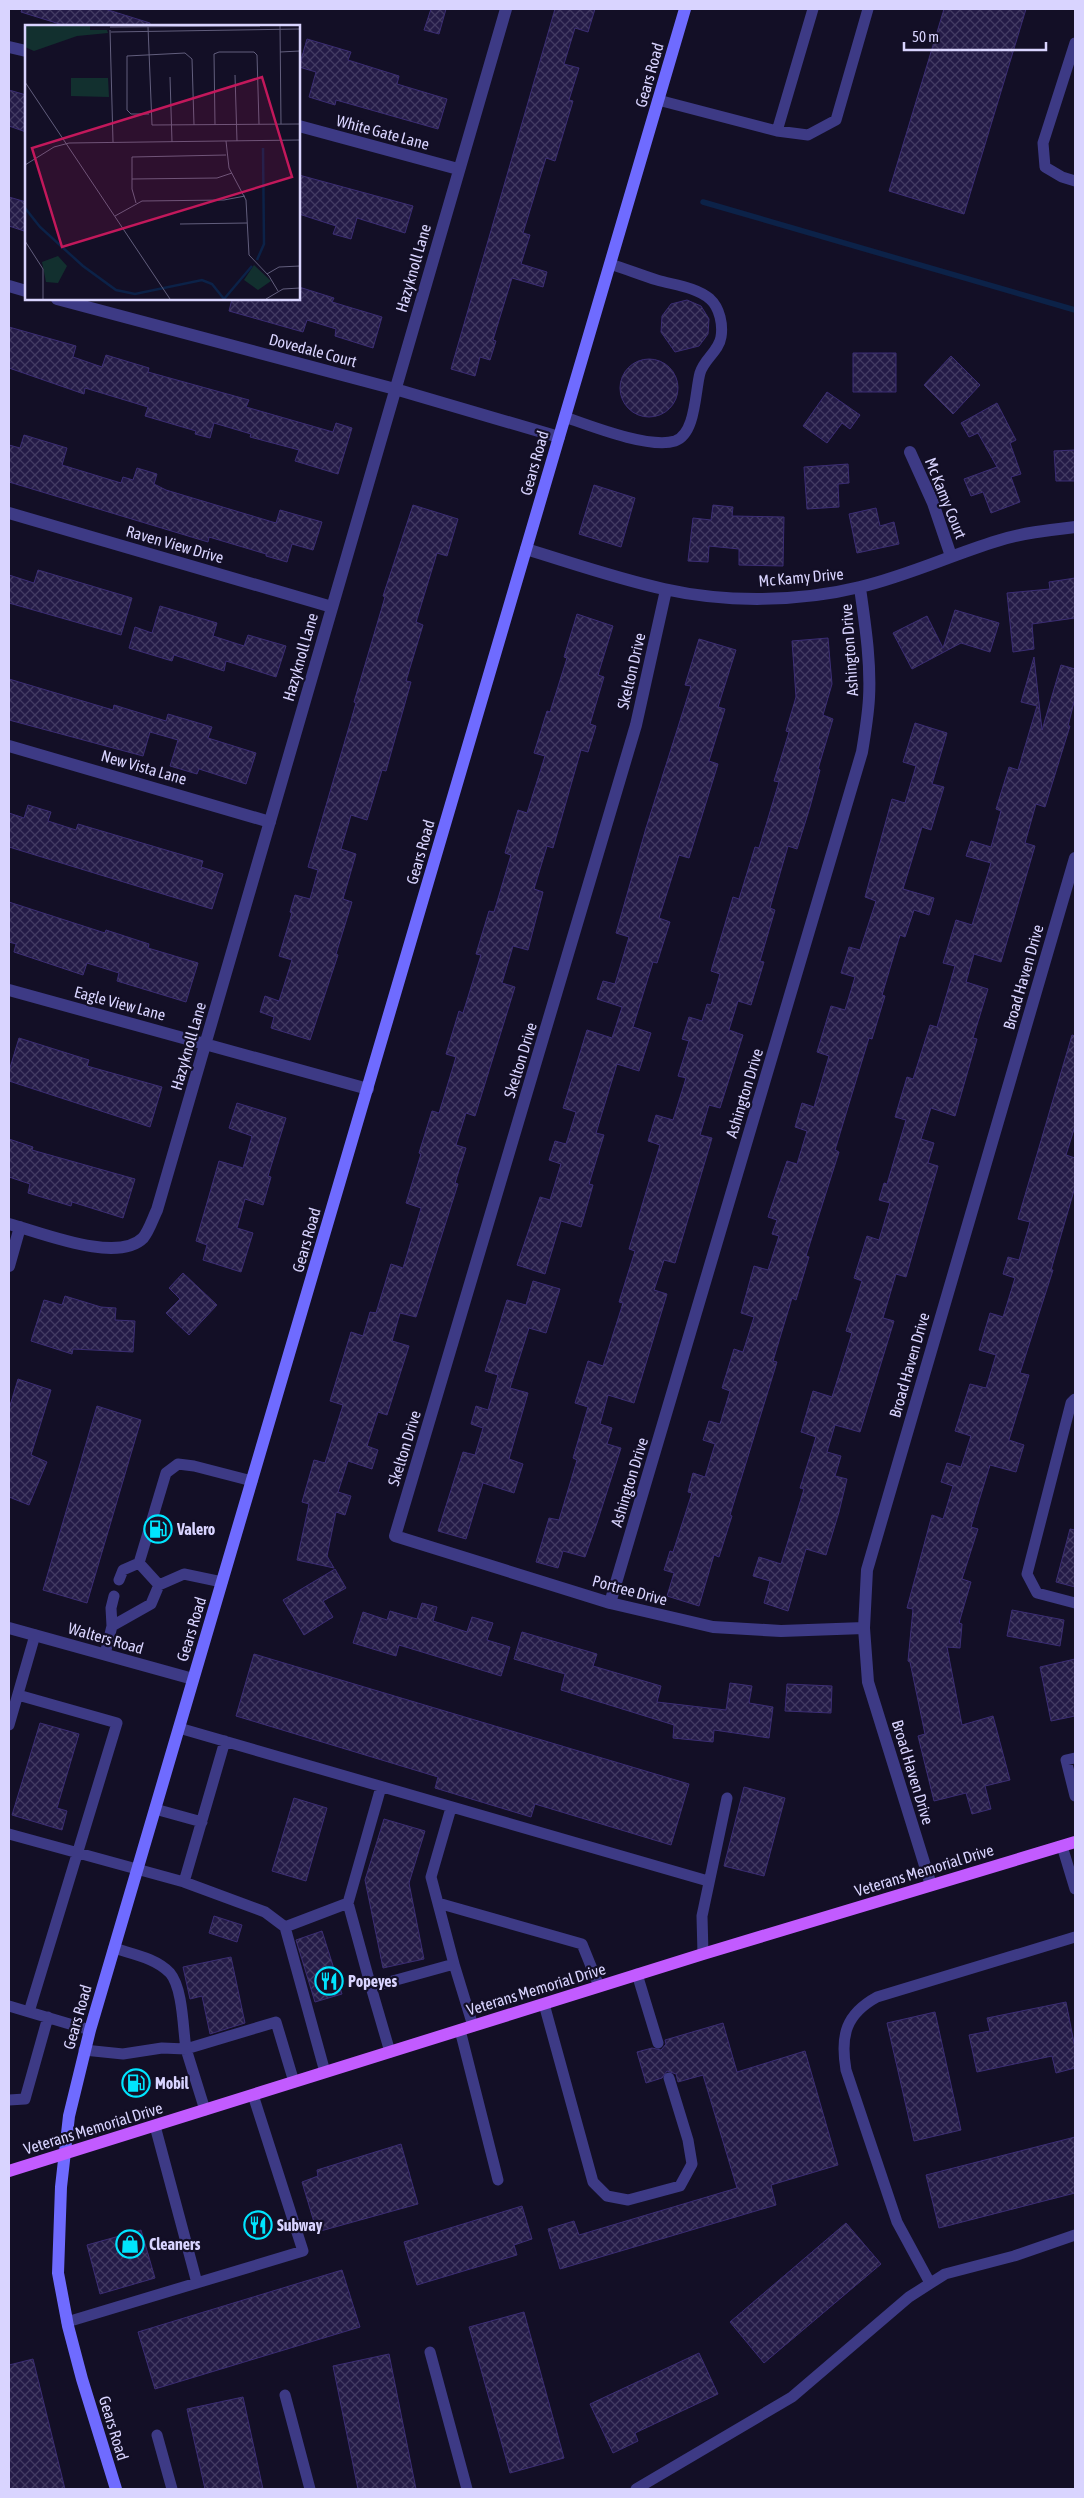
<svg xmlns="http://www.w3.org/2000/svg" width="1084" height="2498" font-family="'Asap Condensed',sans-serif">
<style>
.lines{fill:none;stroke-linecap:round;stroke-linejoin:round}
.stream{stroke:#0c2248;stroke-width:5.5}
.building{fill:url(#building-cross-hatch);stroke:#3b2d73}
.service{stroke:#3d3a85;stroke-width:11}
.minor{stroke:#3d3a85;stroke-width:12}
.tertiary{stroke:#3d3a85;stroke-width:12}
.secondary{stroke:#6f6bff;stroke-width:12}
.primary{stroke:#c25bff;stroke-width:12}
.labels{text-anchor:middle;stroke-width:4.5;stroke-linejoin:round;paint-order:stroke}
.street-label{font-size:16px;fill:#d9d4ff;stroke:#130f26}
.poi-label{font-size:16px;font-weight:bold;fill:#d9d4ff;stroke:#130f26;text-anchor:start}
.inset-river{fill:none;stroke:#0c2248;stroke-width:2.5}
.inset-road{fill:none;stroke:#625e7d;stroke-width:1}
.view{fill:#c2185b;fill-opacity:0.15;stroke:#c2185b;stroke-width:2.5}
.inset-edge{fill:none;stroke:#d9d4ff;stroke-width:2.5}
</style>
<defs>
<pattern id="building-cross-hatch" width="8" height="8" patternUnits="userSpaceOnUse" patternTransform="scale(1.25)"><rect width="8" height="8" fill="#241b47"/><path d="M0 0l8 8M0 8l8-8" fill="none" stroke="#433b63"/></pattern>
</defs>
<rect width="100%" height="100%" fill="#130f26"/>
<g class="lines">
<path class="stream" d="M703,202l372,108"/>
</g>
<path class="building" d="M22,9h83l45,14v3h-84l-45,-14z
M431,9h15l-7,25 -15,-4z
M555,9h40l-7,23 -13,-4 -11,36 15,4 -10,32 4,1 -18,60 -9,-3 -23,75 7,2 -9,29 26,8 -4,15 -31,-9 -19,62 3,1 -6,19 -10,-3 -5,19 -24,-7z
M944,9h82l-62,205 -75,-23z
M307,39l44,13 -3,8 51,16 -2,8 50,15 -9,30 -102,-29 -1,5 -26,-8 7,-25 -17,-5z
M9,90l17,5v37l-17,-6z
M299,175l114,31 -8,27 -48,-15 -6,21 -18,-5 3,-8 -37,-12z
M9,197l17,5v21l-2,8 -15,-5z
M299,287l35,11 -2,4 50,15 -9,31 -38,-12 1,-7 -29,-9 -4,12 -74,-21 3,-12h67z
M687,300l14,6 8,13 -1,15 -9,12 -24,6 -14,-20 1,-16 9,-12z
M9,327l67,19 -3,11 29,10 4,-12 43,13 -1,4 101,28 -3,7 87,25 3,-9 16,5 -14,46 -43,-13 4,-11 -49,-13 1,-3 -37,-11 -4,15 -15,-4 1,-3 -51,-15 3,-9 -63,-19 -1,6 -75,-26z
M853,353h43v39h-43z
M951,356l29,29 -27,29 -29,-29z
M620 388a29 29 0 1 1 58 0a29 29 0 1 1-58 0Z
M827,392l33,23 -10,14 -8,-6 -15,20 -24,-17z
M997,403l19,37 -6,3 11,31 -10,3 9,25 -29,11 -8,-21 -12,4 -7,-17 33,-12 -19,-34 -9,4 -8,-14z
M24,435l43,13 -5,17 59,18 2,-6 10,3 4,-12 20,6 -3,10 12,6 110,33 4,-13 42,12 -9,28 -21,-6 -5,18 -21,-6v-2l-57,-17 -1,5 -199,-60v-37l11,3z
M1075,450v31h-19l-2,-30z
M848,464l1,19 -11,1 1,23 -32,2 -3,-42z
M594,485l41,13 -14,49 -42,-13z
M413,505l45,14 -11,37 -10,-3 -21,69 7,3 -17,56 5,1 -25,89 -4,-1 -15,50 -16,-5 -10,34 15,5 -13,45 9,3 -16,52 2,1 -28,85 -39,-12 3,-11 -14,-5 5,-16 14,5 13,-41 -13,-4 13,-43 -2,-1 5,-17 15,4 8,-29 -10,-3 48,-164 -2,-1 31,-105 -2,-1z
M713,505l20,2 -1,9 52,1 -1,49 -44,-1v-16l-30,-3 -1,16 -20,-1 5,-43 18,2z
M876,508l4,18 14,-4 5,22 -42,9 -8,-39z
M38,570l94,28 -11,37 -112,-32v-28l25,8z
M1075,578v40l-43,6 2,25 -21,3 -6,-59 43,-4 -1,-7z
M160,606l57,17 -4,13 31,10 4,-11 38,11 -10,31 -50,-16 -2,10 -50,-16 -2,6 -43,-13 6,-21 17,6z
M955,610l44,13 -9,29 -29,-9 -49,26 -19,-36 34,-17 16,32z
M577,614l36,12 -15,49 6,2 -14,47 6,2 -8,26 -7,-2 -28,98 -6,-2 -13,43 9,3 -15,58 -15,-4 -11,37 13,4 -40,129 -9,-3 -10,32 10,3 -11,35 3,1 -42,133 -16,-4 -8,28 17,5 -22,69 -9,-3 -11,34 11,4 -6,19 -24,-8 -10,31 13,4 -6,19 -9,-3 -9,44 7,12 -37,-8 12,-56 -7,-2 12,-42 11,3 18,-58 -13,-4 21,-69 12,4 7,-24 6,1 15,-49 12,4 18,-60 -15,-5 15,-49 -2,-1 13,-42 7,2 17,-56 -10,-3 13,-43 4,2 18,-58 -5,-1 13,-43 5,1 17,-57 -6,-2 13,-43 9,3 18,-57 -11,-3 13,-42 3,1 17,-54 -3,-1z
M828,638l4,46 -9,31 10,4 -15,50 2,1 -10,37 -13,42 -9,-3 -18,62 5,2 -15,51 4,1 -13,43 -13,-4 -9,29 14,5 -23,73 -11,-3 -9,30 12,3 -37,125 -11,-3 -10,30 13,4 -33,109 -26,-8 -8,29 12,4 -5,16 14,4 -24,75 -12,34 -22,-6 -5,17 -22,-6 13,-44 10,2 18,-60 -4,-2 15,-51 -13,-4 13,-42 15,5 20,-63 -4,-1 16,-51 -6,-2 31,-104 -12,-4 8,-26 17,5 13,-42 -8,-2 11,-35 -7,-2 7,-22 13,4 5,-17 4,1 9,-31 -9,-3 22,-74 6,2 16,-52 4,1 20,-66 -5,-1 15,-49 -3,-1 10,-34 -4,-56z
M699,639l37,11 -18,57 7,2 -16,52 9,3 -29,94 -10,-3 -20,63 11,4 -13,41 -4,-1 -20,65 18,6 -12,38 -22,-7 -21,69 8,2 -15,49 4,1 -12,42 -20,-6 -16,53 -28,-9 23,-68 10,3 11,-36 -12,-4 6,-19 11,3 10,-32 -13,-4 24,-78 25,8 10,-31 -25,-8 6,-18 12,3 14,-47 -13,-4 30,-105 45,-142 -6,-1z
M1034,657l8,73 19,-65 14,4v29l-7,28h2l-25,81 -9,-3 -11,39 10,3 -34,116 -27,-8 -8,28 22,7 -15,49 4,1 -22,77 -24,-8 -10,31 13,4 -6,20 10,3 -32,111 -10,-3 -13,44 11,3 -34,111 -25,-7 -8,27 14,4 -6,20 12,3 -8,33 -13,43 -20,-6 -18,62 -24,-8 6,-22 -17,-5 6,-19 22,7 23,-75 -4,-1 16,-51 -15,-5 12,-41 19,6 20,-64 -6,-2 16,-50 -8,-3 13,-42 12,4 11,-37 -11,-3 5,-17 3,1 19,-64 -11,-3 12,-40 6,2 17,-54 7,2 18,-61 -12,-3 13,-43 16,5 19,-62 -25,-7 5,-15 20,6 10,-36 -5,-2 13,-42 9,3 19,-64 -16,-4z
M9,679l104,31 1,-5 52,16 2,-7 44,13 -4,11 48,15 -10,31 -47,-15 -2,5 -27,-8 8,-26 -28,-8 -7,24 -134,-36z
M915,723l32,10 -15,51 12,3 -13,43 -9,-3 -19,62 31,9 -5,17 -15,-5 -9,27 -5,-2 -18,60 3,1 -13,43 -3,-1 -34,112 4,2 -33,104 3,1 -13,43 -4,-2 -19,63 4,1 -47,153 2,1 -13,41 -5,-2 -15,51 -32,-10 7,-23 -10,-3 6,-19 3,1 19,-59 -4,-1 5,-19 12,4 10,-33 -12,-4 6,-19 11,3 10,-33 -8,-3 12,-39 9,3 11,-35 -13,-4 13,-47 14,4 11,-34 -7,-2 5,-14 -9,-3 19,-56 10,3 10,-33 -12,-4 7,-24 12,4 15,-51 -12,-4 14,-46 14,4 10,-33 -14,-4 8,-26 11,3 16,-49 -11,-4 27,-98 13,4 11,-37 -13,-4z
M28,805l23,7 -3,9 28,9 2,-6 125,37 -2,6 22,7 -11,35 -203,-62v-34l15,5z
M9,902l96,31 1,-3 43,14 -1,4 50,15 -12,39 -69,-21 2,-8 -32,-10 -4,12 -69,-23 2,-8 -7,-2z
M1072,1035l3,1v90l-9,29 9,3v29l-24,83h2l-33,103 9,2 -20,65 15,5 -8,27 -26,-7 -19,62 7,2 -16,50 9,3 -12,41 3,1 -2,24 -13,-1 15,78 31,-9 17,64 -25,6 6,23 -19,5 -6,-21 -32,8 -16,-65 7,-2 -15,-72 -2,-1 5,-52 -6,-1 25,-93 11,4 10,-33 -12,-4 6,-19 14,4 10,-31 -16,-5 15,-47 16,4 10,-33 -17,-5 11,-37 13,4 12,-39 -12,-4 5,-17 11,3 11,-38 -12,-3z
M19,1038l70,22 -2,6 75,21 -12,40 -141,-46v-10z
M237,1103l49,15 -18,58 3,1 -8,28 -18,-6 -8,29 16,5 -12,39 -38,-12 4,-15 -11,-4 23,-80 24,7 9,-32 -23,-8z
M9,1139l24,8 -1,3 103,29 -12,39 -51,-16 -1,4 -43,-13 2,-9 -21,-7z
M183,1273l34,32 -28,30 -23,-22 14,-14 -11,-11z
M533,1281l27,8 -14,44 -17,-5 -19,60 18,5 -19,66 14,5 -9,29 -31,-10 -17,56 -28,-8 25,-79 12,3 8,-27 -12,-4 5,-18 12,4 10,-35 -13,-4 22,-71 19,5z
M65,1296l36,11 15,1 -1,12 20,1 -2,31 -60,-3 -1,5 -41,-13 13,-41 18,5z
M18,1379l33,11 -20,65 16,7 -18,43 -20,-8v-88z
M97,1406l44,14 -54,183 -44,-13z
M1070,1529l5,1v57l-19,-5z
M335,1569l11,19 -23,13 10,16 -29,18 -21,-35z
M422,1603l15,4 -4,14 34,11 5,-15 21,6 -6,17 23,7 -9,29 -102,-31 -3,11 -43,-13 10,-31 24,8 3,-9 27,8z
M1012,1610l52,10 -4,26 -53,-10z
M522,1632l75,22 -4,12 68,20 -4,16 69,8 4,-27 22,3 -3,17 24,4 -4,31 -55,-8 -1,12 -40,-4 1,-13 -113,-35 4,-16 -51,-15z
M254,1654l435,130 -18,61 -136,-41 -4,13 -96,-29 3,-11 -202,-61z
M1075,1659v57l-24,5 -11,-54z
M787,1684l45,2 -1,27 -46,-2z
M40,1723l39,11 -22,74 10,3 -5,19 -50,-15z
M744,1787l41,11 -21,78 -40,-10z
M294,1798l33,10 -21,73 -34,-10z
M384,1819l41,12 -16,52 15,76 -41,9 -18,-88z
M214,1916l28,9 -5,17 -28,-9z
M322,1931l20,63 -27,8 -19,-62z
M231,1957l14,66 -35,11 -8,-38 -12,3 -7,-32z
M1066,2002l9,46v20l-19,5 -4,-17 -75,16 -8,-37 21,-4 -3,-13z
M935,2012l26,118 -47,11 -27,-118z
M723,2023l14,49 68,-21 33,114 -67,20 5,20 -216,64 -12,-40 26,-8 5,14 158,-47 -34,-113 -25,7 -2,-8 -9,-3 -5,7 -16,5 -9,-31 15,-4 9,2 5,-6 -1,-4z
M1075,2137v56l-136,35 -13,-53z
M401,2144l17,60 -101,28 -15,-50 16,-6 -1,-6z
M522,2206l10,33 -18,6 3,10 -100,30 -13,-43z
M846,2223l35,41 -117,99 -34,-41z
M141,2230l14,48 -55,16 -13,-49z
M342,2270l18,57 -205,62 -17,-57z
M524,2312l40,146 -54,15 -41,-146z
M699,2353l19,41 -83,39 3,8 -25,12 -23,-49z
M389,2354l27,135h-58l-25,-123z
M33,2359l32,130h-56v-124z
M243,2397l20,92h-58l-18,-80z"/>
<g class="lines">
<path class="service" d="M1075,43l-32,100 2,24 17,10 13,4
M658,100l119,31 31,4 28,-15 32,-111
M777,131l36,-122
M565,417c26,9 84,32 110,24 21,-7 20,-50 25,-68 4,-14 19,-22 21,-36 2,-12 -1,-29 -11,-38 -14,-12 -36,-14 -53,-19 -16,-5 -31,-11 -47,-16
M1075,1399l-4,4 -44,171 10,19 38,10
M139,1563l27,-90 12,-9 16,2 58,15
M159,1585l25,-11 38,8
M114,1596l-3,12 1,18 39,-22 8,-19 -20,-22 -16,7 -4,10
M105,1654l7,-28
M18,1695l99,28 -88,289 61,18
M9,1725l26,-90
M179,1728l529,153
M1075,1758l-9,2 9,36
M155,1809l47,13
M9,1834l175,48 81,30 20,15 40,145
M1062,1846l13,43
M184,1882l41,-141
M348,1903l33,-116
M438,1903l144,41 17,42
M285,1927l63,-24 23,84 83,-23 -23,-87 20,-69
M114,1948c18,6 42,10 56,25 13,15 13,57 16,76l90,-27 18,60
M703,1954l-1,-38 25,-118
M454,1964l19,62
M637,1974l21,69
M371,1987l19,65
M544,2004l49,178 14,14 21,4 52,-14 12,-22 -4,-24 -19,-62
M9,2006l20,6
M460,2030l38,150
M84,2050l39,4 39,-6 24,1 19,61
M9,2100l16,-1 23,-82
M155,2126l42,157
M930,2283l-33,-61 -51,-152c-6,-35 0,-56 31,-73l198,-60
M67,2322l236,-71 -50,-156
M430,2352l37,137
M285,2395l25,94
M157,2435l15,54
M636,2489l156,-92 117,-100 36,-23 69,-18 61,-21"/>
<path class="minor" d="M9,47l17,4
M299,126l159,43
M9,286l17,5
M57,299l338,90 164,48
M910,452l23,51 18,53
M9,513l323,94
M526,549c46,14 92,30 138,40 62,14 135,13 196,-2 47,-11 91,-32 137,-46 25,-8 52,-11 78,-14
M666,590l-30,135 -241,811 215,67 103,24 68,4 83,-3
M9,746l261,76
M9,990l359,99
M9,1224c31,8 108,40 134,14 6,-7 10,-20 14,-28l349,-1201
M9,1266l11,-39
M610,1603l252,-851c3,-18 6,-36 7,-54 2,-37 -4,-74 -9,-110
M931,1885l-63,-203 -4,-54 3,-58 208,-712"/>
<path class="tertiary" d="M9,1628l184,51"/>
<path class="secondary" d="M116,2489l-34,-110 -14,-53 -10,-53 3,-86 8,-71 21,-86 595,-2021"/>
<path class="primary" d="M9,2171l694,-217 372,-112"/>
</g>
<defs>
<g id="fuel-ring" transform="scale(1.4375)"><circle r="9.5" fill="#130f26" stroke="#00e5ff" stroke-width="1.5"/><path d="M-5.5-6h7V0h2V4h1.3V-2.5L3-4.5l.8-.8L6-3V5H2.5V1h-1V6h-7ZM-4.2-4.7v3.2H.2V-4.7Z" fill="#00e5ff"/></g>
<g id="restaurant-ring" transform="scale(1.4375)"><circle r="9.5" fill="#130f26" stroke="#00e5ff" stroke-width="1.5"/><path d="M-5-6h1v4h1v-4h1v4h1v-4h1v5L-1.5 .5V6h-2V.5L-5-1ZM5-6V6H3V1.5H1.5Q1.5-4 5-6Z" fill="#00e5ff"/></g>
<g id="shop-ring" transform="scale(1.4375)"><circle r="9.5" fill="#130f26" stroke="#00e5ff" stroke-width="1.5"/><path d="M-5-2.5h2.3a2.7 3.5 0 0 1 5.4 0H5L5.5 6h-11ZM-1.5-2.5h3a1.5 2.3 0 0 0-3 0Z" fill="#00e5ff"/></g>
</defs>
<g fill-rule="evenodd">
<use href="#fuel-ring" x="158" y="1529"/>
<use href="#restaurant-ring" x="329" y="1981"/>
<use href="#fuel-ring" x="136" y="2083"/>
<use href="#restaurant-ring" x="258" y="2225"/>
<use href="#shop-ring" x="130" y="2244"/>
</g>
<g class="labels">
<g class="street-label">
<text transform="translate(649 75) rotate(-74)" y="6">Gears Road</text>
<text transform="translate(383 132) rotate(15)" y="6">White Gate Lane</text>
<text transform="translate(413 268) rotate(-74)" y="6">Hazyknoll Lane</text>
<text transform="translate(313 350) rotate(15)" y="6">Dovedale Court</text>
<text transform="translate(534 463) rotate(-74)" y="6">Gears Road</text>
<text transform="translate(946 498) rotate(68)" y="6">Mc Kamy Court</text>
<text transform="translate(175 544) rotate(16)" y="6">Raven View Drive</text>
<text transform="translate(801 577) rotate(-5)" y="6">Mc Kamy Drive</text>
<text transform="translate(849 650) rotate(-94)" y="6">Ashington Drive</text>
<text transform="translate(300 657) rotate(-74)" y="6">Hazyknoll Lane</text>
<text transform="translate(631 671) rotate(-77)" y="6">Skelton Drive</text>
<text transform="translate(144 767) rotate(16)" y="6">New Vista Lane</text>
<text transform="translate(420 852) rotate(-74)" y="6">Gears Road</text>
<text transform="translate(1023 977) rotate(-74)" y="6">Broad Haven Drive</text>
<text transform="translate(120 1003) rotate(15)" y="6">Eagle View Lane</text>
<text transform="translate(188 1046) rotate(-74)" y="6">Hazyknoll Lane</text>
<text transform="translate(520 1060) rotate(-73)" y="6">Skelton Drive</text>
<text transform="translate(744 1093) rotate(-73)" y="6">Ashington Drive</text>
<text transform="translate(306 1240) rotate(-74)" y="6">Gears Road</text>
<text transform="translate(909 1365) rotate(-74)" y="6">Broad Haven Drive</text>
<text transform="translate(404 1448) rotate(-73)" y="6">Skelton Drive</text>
<text transform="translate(629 1482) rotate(-73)" y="6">Ashington Drive</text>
<text transform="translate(630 1590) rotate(15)" y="6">Portree Drive</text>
<text transform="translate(191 1629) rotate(-73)" y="6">Gears Road</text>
<text transform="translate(106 1638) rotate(16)" y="6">Walters Road</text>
<text transform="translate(913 1772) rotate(73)" y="6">Broad Haven Drive</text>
<text transform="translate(924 1870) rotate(-17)" y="6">Veterans Memorial Drive</text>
<text transform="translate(536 1989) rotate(-17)" y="6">Veterans Memorial Drive</text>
<text transform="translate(77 2017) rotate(-74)" y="6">Gears Road</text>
<text transform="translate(93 2128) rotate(-17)" y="6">Veterans Memorial Drive</text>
<text transform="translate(114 2428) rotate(73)" y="6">Gears Road</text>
</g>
<g class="poi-label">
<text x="177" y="1535">Valero</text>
<text x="348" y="1987">Popeyes</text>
<text x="155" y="2089">Mobil</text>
<text x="277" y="2231">Subway</text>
<text x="149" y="2250">Cleaners</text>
</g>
</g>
<g transform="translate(25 25)">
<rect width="275" height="275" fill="#130f26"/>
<path d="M0,1h65v4h17l1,3 -31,3 -43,15 -9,-4zM46,53h37l1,19 -38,-1z" fill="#12302f"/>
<path d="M33,231l9,10 -9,17 -12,-1 -4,-20zM229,240l17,16 -13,9 -14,-10z" fill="#12302f"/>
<path class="inset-river" d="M0,183l15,19 43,39 33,24 19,4 67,-14 10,4 12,15M232,235l7,-16 -1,-96M199,274l28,-33"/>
<path class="inset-road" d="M255,1l1,98M85,2l150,-1M123,2l4,98 148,-1M85,5l3,112M86,7l189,-3M255,27l20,-1M210,50l2,66M145,52l2,65M0,57l145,217M124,89h-18l-4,-4v-54l58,-3 7,6 2,66M190,100l-1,-71 5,-2h35l3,3 2,69M201,116l3,27 17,32 3,55 20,21 9,15M0,140l29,-18 15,-4 231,-3M107,154l85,-1 15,-5M111,178l-4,-14v-32l94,-2M90,191l27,-15 82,-1 21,-4M155,199l67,-1M0,216l18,28v30M242,249l12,-7 21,-1M241,274l17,-10 17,-1"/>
<path class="view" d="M237,52l30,100 -230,70 -30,-99z"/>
<rect width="275" height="275" class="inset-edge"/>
</g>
<rect width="1084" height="2498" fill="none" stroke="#d9d4ff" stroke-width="20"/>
<path d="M904 42v8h142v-8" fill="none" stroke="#d9d4ff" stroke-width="2.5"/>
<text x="912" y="42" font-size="15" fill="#d9d4ff" stroke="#130f26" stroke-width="4" paint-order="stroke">50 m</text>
</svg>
